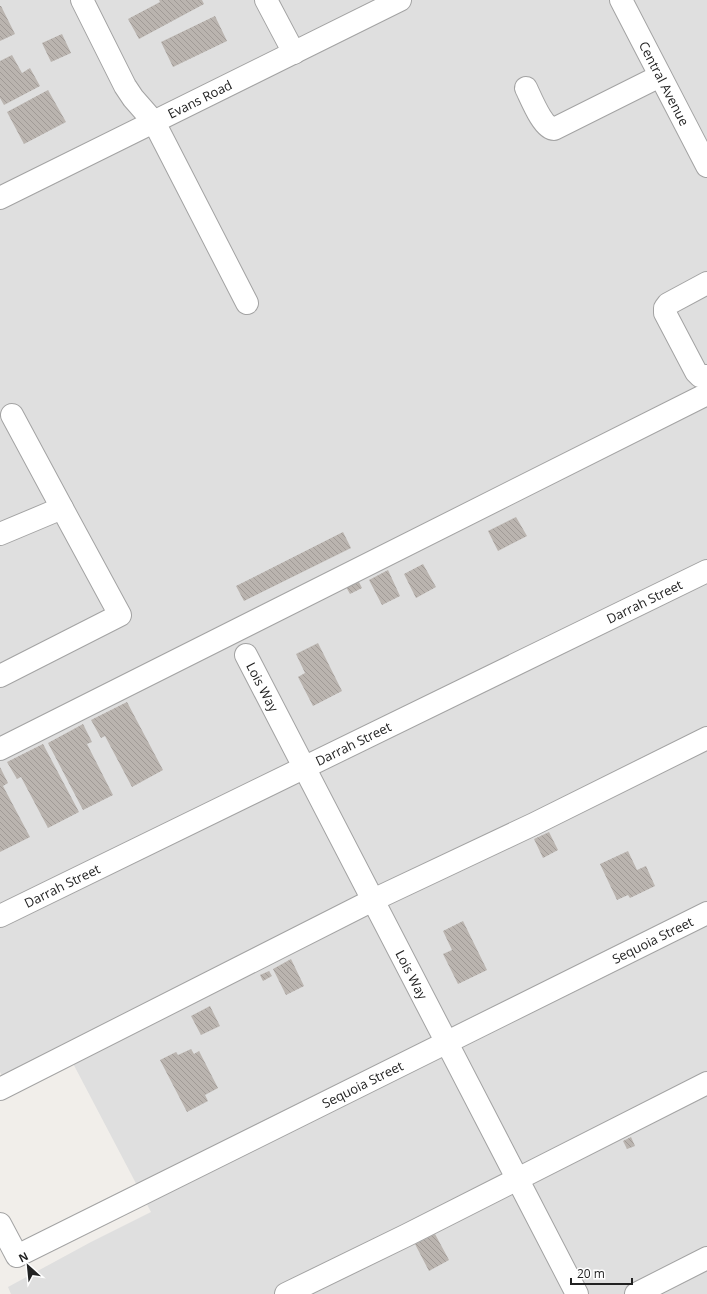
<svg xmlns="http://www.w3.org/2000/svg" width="707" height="1294" font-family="'Open Sans',sans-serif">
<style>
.residential{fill:#dfdfdf}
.building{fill:url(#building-back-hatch)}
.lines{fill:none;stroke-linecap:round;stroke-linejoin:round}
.minor-casing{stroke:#a3a3a3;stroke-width:24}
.minor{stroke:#fff;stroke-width:22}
.labels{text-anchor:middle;stroke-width:4;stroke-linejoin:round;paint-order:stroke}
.street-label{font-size:13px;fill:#222;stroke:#fff}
</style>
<defs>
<pattern id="building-back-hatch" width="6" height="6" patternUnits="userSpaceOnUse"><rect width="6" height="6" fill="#bab4af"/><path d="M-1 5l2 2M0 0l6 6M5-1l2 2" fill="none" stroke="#a09a96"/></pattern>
</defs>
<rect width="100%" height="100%" fill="#f1eeea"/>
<path class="residential" d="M0,0h707v1294h-696l-3,-7 83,-45 60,-30 -84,-160 -62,30 -5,-10z"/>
<path class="building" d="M159,0h43l2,4 -65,35 -11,-20 32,-17z
M0,6h1l14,28 -15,7z
M215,16l12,25 -54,26 -12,-25z
M62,34l9,19 -20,9 -9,-19z
M12,55l10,18 8,-5 10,18 -36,19 -4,-7v-37z
M48,90l18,32 -42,22 -17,-32z
M516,517l11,19 -29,15 -10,-20z
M343,532l8,16 -107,53 -8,-15z
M423,564l13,23 -20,11 -12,-24z
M388,570l12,26 -18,9 -13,-25z
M357,578l5,10 -12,6 -5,-9z
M318,643l24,48 -29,15 -15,-29 7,-4 -9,-19z
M127,702l36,68 -31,17 -27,-51 -4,2 -10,-18z
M83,724l9,18 -5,2 26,51 -30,15 -35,-67z
M43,744l36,68 -31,16 -27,-51 -4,2 -10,-17z
M0,767l8,16 -5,3 27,51 -30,15z
M549,832l9,18 -15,8 -9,-19z
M628,851l9,19 9,-4 9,20 -25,12 -2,-3 -11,5 -17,-36z
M463,921l24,49 -29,14 -15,-30 9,-4 -9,-19z
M291,959l13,27 -18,9 -13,-26z
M269,971l3,5 -9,5 -3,-6z
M210,1006l10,20 -19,9 -10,-19z
M191,1049l3,5 5,-3 19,37 -13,7 3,6 -21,11 -27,-52 16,-8 2,3z
M631,1137l4,9 -8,3 -4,-8z
M435,1234l14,26 -20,11 -14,-27z"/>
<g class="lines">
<g class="minor-casing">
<g id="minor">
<path d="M82,0l43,86 8,12 21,24 93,181"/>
<path d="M266,0l28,53"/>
<path id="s1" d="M621,0l86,166"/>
<path d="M526,88c5,10 17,41 28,41l106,-53"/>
<path id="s2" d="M0,198l400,-198"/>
<path d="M707,283l-39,21 -3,4v5l31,59 4,4h7"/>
<path d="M0,534l62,-26 -50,-93"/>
<path id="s3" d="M246,655l331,639"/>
<path d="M0,676l120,-61 -58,-107"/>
<path d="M0,749l707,-355"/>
<path id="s4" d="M0,916l707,-345"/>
<path d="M0,1089l373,-189 161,-76 173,-86"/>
<path id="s5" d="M0,1224l17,32 690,-343"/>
<path d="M286,1294l121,-59 300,-152"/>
<path d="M636,1294l71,-36"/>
</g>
</g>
<use href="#minor" class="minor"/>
</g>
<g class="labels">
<g class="street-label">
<text dy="5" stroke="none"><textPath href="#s1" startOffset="94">Central Avenue</textPath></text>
<text dy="5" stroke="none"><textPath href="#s2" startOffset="223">Evans Road</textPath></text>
<text dy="5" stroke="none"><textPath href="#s4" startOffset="717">Darrah Street</textPath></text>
<text dy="5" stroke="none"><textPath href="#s3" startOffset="36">Lois Way</textPath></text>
<text dy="5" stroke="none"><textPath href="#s4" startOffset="393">Darrah Street</textPath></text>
<text dy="5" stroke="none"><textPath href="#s4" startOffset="69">Darrah Street</textPath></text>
<text dy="5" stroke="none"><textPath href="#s5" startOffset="746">Sequoia Street</textPath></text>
<text dy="5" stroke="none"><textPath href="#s3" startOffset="360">Lois Way</textPath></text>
<text dy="5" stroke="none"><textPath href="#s5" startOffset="422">Sequoia Street</textPath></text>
</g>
</g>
<g transform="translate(28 1266) rotate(333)" stroke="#ffffff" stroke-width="3" paint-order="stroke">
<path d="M0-3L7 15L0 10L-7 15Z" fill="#222222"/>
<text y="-6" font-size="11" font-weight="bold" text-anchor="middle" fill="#222222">N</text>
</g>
<path d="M571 1278v6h61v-6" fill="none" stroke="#222222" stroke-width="2"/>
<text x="577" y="1278" font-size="12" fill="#222222" stroke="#ffffff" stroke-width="3" paint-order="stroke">20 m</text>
</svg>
